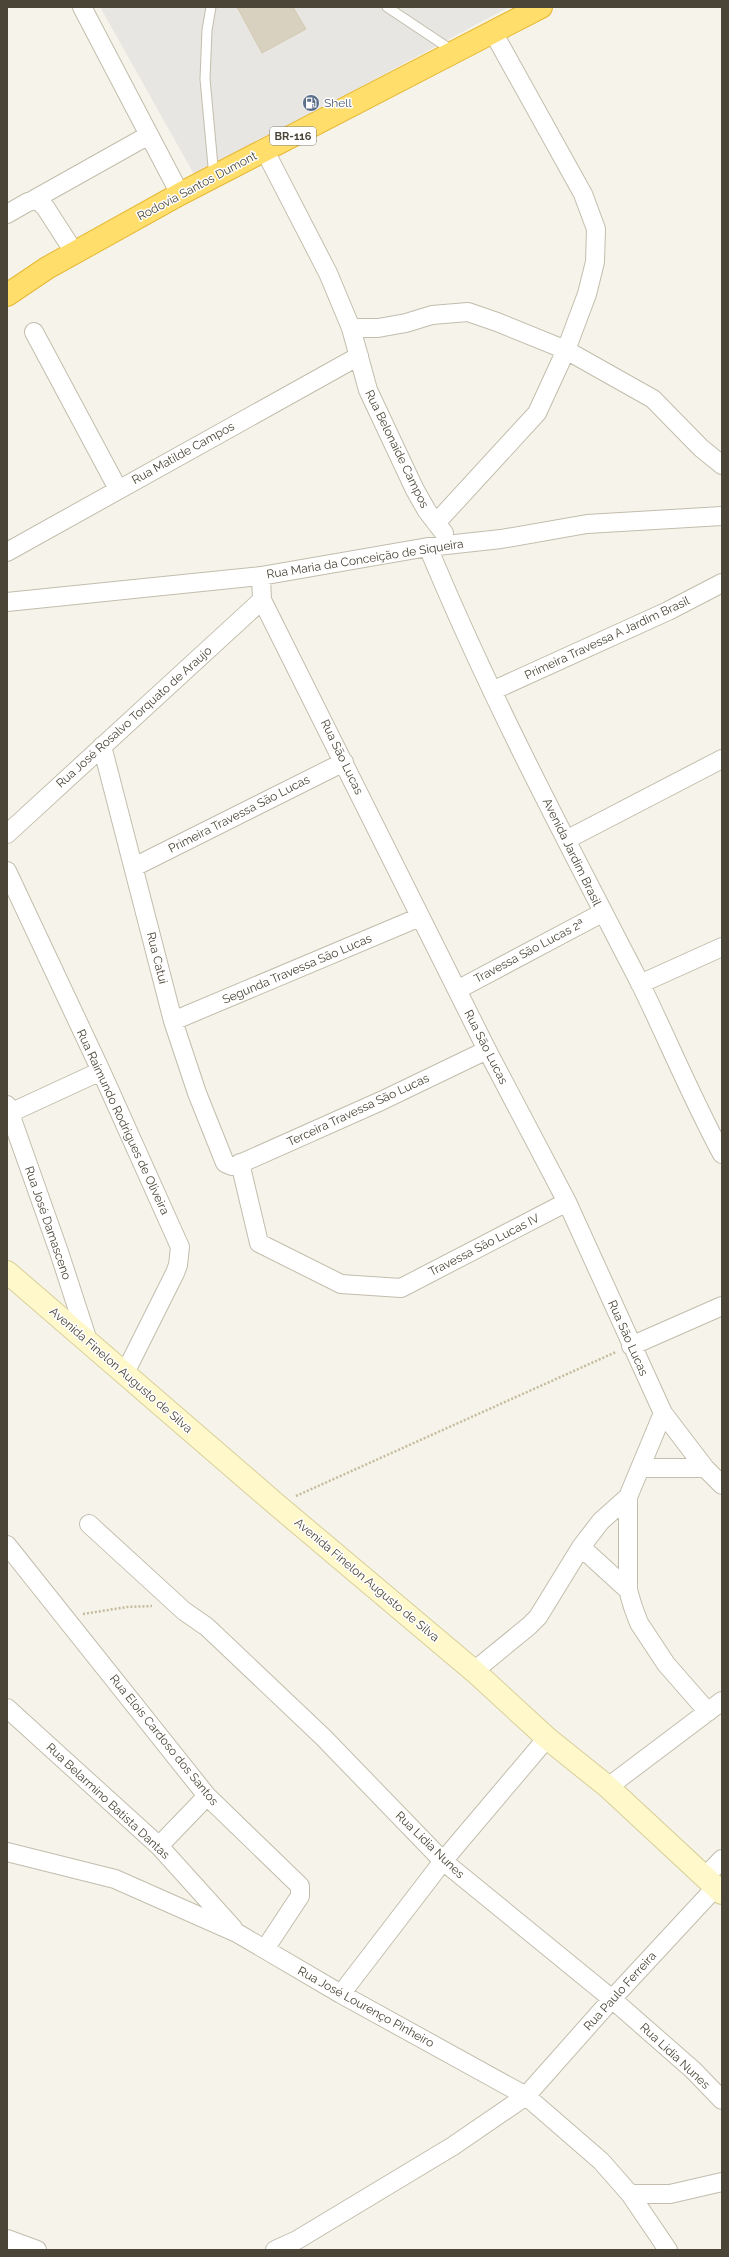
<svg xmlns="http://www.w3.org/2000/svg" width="729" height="2257" font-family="Raleway,sans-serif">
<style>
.parking{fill:#e7e6e2}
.building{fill:#d8d1bf;stroke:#d4cab2}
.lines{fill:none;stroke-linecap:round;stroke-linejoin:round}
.lane-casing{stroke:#c2bdac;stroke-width:11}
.street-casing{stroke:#c2bdac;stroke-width:20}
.secondary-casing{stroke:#d8ce98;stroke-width:24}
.highway-casing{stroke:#e6b834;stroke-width:24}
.path{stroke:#c5bb9c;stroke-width:2.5;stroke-dasharray:2 2;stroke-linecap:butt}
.lane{stroke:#fff;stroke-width:9}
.street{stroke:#fff;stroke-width:18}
.secondary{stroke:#fff8cb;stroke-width:22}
.highway{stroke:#ffde6c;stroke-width:22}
.labels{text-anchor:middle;stroke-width:3;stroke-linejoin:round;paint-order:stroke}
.shield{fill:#fff;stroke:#817d74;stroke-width:1}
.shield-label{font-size:11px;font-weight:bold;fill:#4b4538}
.service-label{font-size:12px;fill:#4e5e75;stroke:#fff;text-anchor:start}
.street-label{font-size:12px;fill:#4b4538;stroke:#fff}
</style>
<rect width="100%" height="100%" fill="#f6f4ea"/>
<path class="parking" d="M100,7h409l-314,169z"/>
<path class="building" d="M237,7h56l13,22 -44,24z"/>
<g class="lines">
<g class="lane-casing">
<path id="lane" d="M211,7l-4,23 -2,49 9,98
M387,7l66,44"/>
</g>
<g class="street-casing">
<path id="street" d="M82,7l98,187
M265,151l63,122 23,55 17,62 47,100 12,21 17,22
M33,200l116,-65
M7,214l21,-12 9,-2 8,7 29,45
M351,328h27l28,-5 26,-8 36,-3 29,10 69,28 87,49 48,49 21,17
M34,332l84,157
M436,523l101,-110 29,-63 21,-56 8,-32 1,-33 -13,-35 -90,-162
M428,547c62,150 138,293 212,436 28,57 52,116 82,171
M7,552l352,-196
M261,576l1,24 225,450 80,152 96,211 42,55 17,17
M7,602l254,-26 167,-29 73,-8 86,-15 135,-8
M492,691l176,-80 54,-28
M102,746l71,275 24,72 28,70 7,3h3l146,-65 106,-51
M7,834l255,-234
M566,840l156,-81
M134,867l210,-105
M7,871l94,200 79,176 -2,18 -3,8 -50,100
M640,984l82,-37
M457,990l145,-77
M173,1021l247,-104
M7,1105l52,147 29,89
M10,1113l91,-42
M240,1163l19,80 82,41 60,4 166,-86
M631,1346l91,-40
M640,1468h65
M628,1497v93l5,17 6,16 27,41 42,48
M89,1524l95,87 23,16 116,110 120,124 169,138 81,71 29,30
M7,1545l200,251 93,90v10l-35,53
M581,1547l47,43
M474,1671l55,-45 9,-9 43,-70 20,-26 27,-24 35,-84
M7,1708l152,138 74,82
M608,1787l114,-86
M159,1846l48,-50
M7,1852l108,27 122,54 104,61 185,102 75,65 29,33 38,56
M704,1878l18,-19
M341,1994l102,-133 104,-123
M630,2194h40l52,-12
M7,2239l30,11
M275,2250l22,-10 156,-94 73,-50 86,-97 103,-111"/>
</g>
<g class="secondary-casing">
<path id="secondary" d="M7,1272l270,233 197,166 73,67 61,49 114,106"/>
</g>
<g class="highway-casing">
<path id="highway" d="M7,295l40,-27 133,-74 361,-187"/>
</g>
<path class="path" d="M296,1496l320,-144
M83,1614l44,-7 25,-1"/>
<use href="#lane" class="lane"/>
<use href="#street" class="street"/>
<use href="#secondary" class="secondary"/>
<use href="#highway" class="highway"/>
</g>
<defs>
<g id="fuel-disc" transform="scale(0.9)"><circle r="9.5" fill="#5c6f8a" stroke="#fff"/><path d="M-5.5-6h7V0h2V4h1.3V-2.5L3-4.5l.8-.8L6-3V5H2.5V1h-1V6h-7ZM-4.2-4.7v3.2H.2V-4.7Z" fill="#fff"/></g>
</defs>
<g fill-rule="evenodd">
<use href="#fuel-disc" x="311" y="103"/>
</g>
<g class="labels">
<rect class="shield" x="270" y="127" width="46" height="18" rx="3"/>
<g class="shield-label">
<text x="293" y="140">BR-116</text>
</g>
<g class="service-label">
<text x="324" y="107">Shell</text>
</g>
<g class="street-label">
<text transform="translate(197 186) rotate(-28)" y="4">Rodovia Santos Dumont</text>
<text transform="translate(397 449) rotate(64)" y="4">Rua Belonaide Campos</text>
<text transform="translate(183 453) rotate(-29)" y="4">Rua Matilde Campos</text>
<text transform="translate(365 559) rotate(-9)" y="4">Rua Maria da Conceição de Siqueira</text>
<text transform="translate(607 638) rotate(-25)" y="4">Primeira Travessa A Jardim Brasil</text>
<text transform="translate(134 717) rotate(-42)" y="4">Rua José Rosalvo Torquato de Araujo</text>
<text transform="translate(342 757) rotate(64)" y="4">Rua São Lucas</text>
<text transform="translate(239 814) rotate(-27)" y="4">Primeira Travessa São Lucas</text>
<text transform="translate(572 852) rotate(64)" y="4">Avenida Jardim Brasil</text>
<text transform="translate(529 951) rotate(-28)" y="4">Travessa São Lucas 2ª</text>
<text transform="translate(157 958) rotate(76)" y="4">Rua Catui</text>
<text transform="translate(297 969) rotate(-23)" y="4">Segunda Travessa São Lucas</text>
<text transform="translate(486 1047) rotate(63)" y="4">Rua São Lucas</text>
<text transform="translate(358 1110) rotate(-25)" y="4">Terceira Travessa São Lucas</text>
<text transform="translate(123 1122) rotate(65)" y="4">Rua Raimundo Rodrigues de Oliveira</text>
<text transform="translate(48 1223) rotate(71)" y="4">Rua José Damasceno</text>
<text transform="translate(484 1245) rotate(-27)" y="4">Travessa São Lucas IV</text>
<text transform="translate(628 1338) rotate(66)" y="4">Rua São Lucas</text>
<text transform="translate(121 1370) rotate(41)" y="4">Avenida Finelon Augusto de Silva</text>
<text transform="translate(367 1580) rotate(40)" y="4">Avenida Finelon Augusto de Silva</text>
<text transform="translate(164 1740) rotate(51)" y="4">Rua Elois Cardoso dos Santos</text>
<text transform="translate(108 1801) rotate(43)" y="4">Rua Belarmino Batista Dantas</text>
<text transform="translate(430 1845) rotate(44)" y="4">Rua Lidia Nunes</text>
<text transform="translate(620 1991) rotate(-48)" y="4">Rua Paulo Ferreira</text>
<text transform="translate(366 2007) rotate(29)" y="4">Rua José Lourenço Pinheiro</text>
<text transform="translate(675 2056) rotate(43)" y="4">Rua Lidia Nunes</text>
</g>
</g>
<rect width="729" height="2257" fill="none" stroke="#4b4538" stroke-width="16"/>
</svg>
